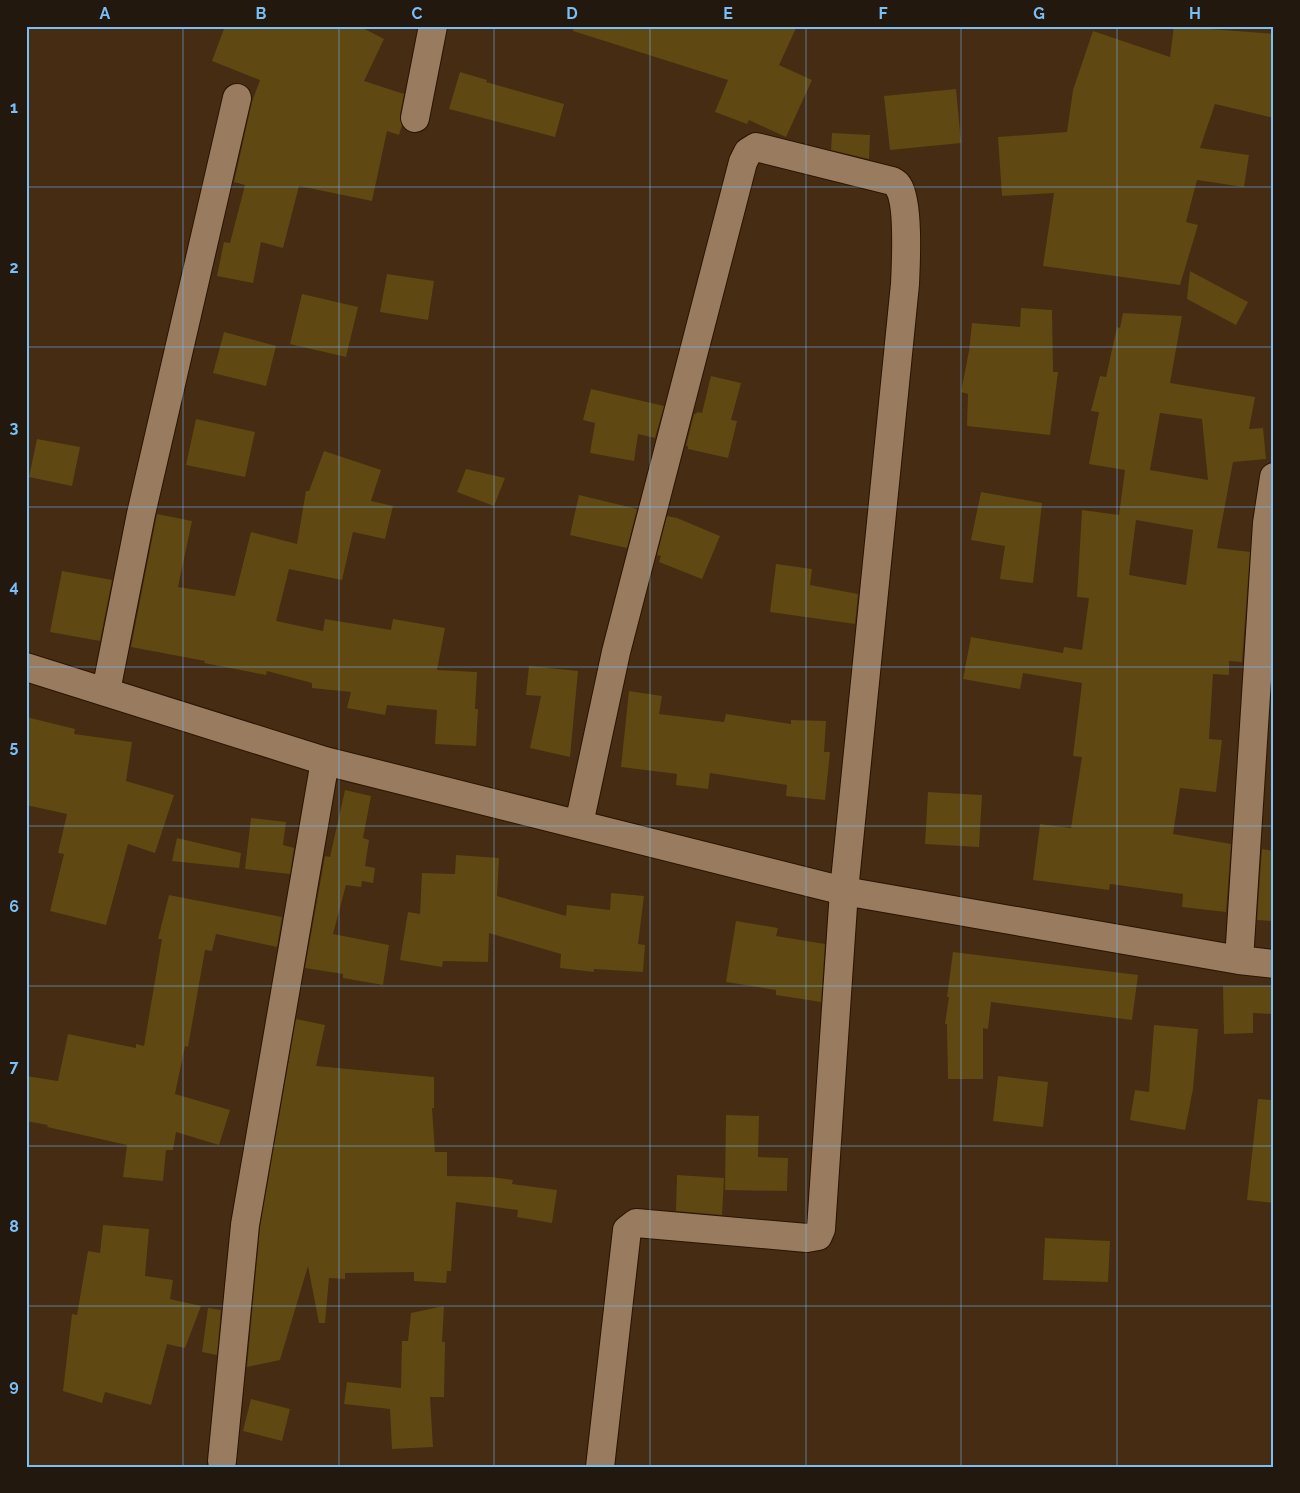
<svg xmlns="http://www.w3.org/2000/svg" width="1300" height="1493" font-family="Raleway,sans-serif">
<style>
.building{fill:#5f4812;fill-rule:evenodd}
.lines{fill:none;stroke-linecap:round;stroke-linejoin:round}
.minor-casing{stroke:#2b1400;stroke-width:30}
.minor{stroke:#997c60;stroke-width:28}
.grid{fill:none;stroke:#79bff8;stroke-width:1;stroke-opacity:0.55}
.neatline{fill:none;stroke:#79bff8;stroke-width:2}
.grid-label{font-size:16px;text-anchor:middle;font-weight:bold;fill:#79bff8}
</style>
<rect width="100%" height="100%" fill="#452c12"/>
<path class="building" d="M225,26h134l25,13 -20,42 40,13 -4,21 2,10 -3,10 -12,-4 -15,70 -73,-15 -16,62 -22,-6 -8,41 -36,-7 7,-34 6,1 15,-58 -11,-3 18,-80 8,-22 -48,-19z
M574,26h223l-18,39 33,15 -26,57 -37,-17 -2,4 -32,-12 13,-32 -155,-49z
M1174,26h23v2l77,6v84l-59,-14 -15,44 49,7 -5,32 -47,-7 -11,42 12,3 -18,60 -137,-19 11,-73 -52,3 -4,-59 69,-5 6,-42 20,-59 77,26z
M460,72l27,8 -1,2 78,22 -9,33 -106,-28z
M956,89l5,54 -71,7 -6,-54z
M832,133l38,2 -1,24 -38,-9z
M1190,271l58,31 -12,23 -49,-26z
M387,274l47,7 -6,39 -48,-8z
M302,294l56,13 -12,50 -56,-13z
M1021,308l31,2 1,62h5l-8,63 -83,-9 1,-32 -7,-2 8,-41 3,-28 48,4z
M1123,313l59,3 -12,67 85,14 -6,32 14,-1 3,31 -33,3 -16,86 33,4 -8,110 -13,-1v14l-16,-1 -4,65 13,1 -6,52 -36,-4 -7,46 58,10 -5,68 -44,-5 1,-13 -73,-10 -1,6 -76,-10 7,-56 31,4 11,-71 -9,-1 9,-73 -59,-10 -3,16 -57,-10 8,-42 92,16 1,-6 18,3 7,-52 -12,-1 5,-87 37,5 6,-45 -36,-6 10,-52 -8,-1 9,-35 6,1 11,-50 3,1zM1160,413l42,6 6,61 -58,-10zM1136,520l57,10 -7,55 -57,-10z
M224,332l52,14 -10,40 -53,-13z
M711,376l30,7 -10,37 6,1 -9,37 -40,-9v-3h-2l8,-32h2l1,-2 5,1z
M591,389l73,17 -9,32 -17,-4 -4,27 -44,-8 5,-30 -12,-3z
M196,419l59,13 -10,45 -59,-12z
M37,439l43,8 -8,39 -43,-9z
M324,451l57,19 -10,31 22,5 -8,33 -32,-7 -11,48 -53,-11 -13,52 47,10 2,-12 66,11 2,-11 52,9 -8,42 40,2 -2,37h3l-2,37 -41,-2 2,-34 -50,-5 -2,10 -38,-7 4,-16 -39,-4v-5l-45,-12 -1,4 -62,-12 1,-2 -74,-14 26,-133 35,7 -14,66 57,9 16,-64 46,12 9,-53h3z
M466,469l39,9 -11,28 -37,-14z
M981,492l61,11 -9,80 -33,-4 5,-33 -34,-6z
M579,495l58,14 -10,39 -57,-13z
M667,516l10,2 43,18 -18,43 -43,-17 2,-6 -4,-1z
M776,564l36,5 -2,16 48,9 -3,30 -85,-12z
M62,571l50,9 -12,61 -50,-9z
M529,666l49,5 -8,86 -40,-9 11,-52 -15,-1z
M629,691l33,5 -3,18 65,8 2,-8 65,10v-4l35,1 -2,31h6l-5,48 -39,-4 1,-11 -77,-12 -2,16 -32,-4 1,-11 -56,-7z
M26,717l49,12 -1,5 58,8 -6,39 48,14 -19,58 -27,-9 -22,81 -56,-14 14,-57 -6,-1 9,-39 -41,-9z
M345,790l26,6 -8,42 6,2 -4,26 10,2 -2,15 -11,-2 -1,6 -15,-2 -13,49 56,11 -6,40 -40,-7v-4l-38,-6 20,-112 5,1z
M928,792l54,3 -3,52 -54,-3z
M251,818l35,4 -3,23 11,3 -4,26 -45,-5z
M177,838l64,15 -2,15 -67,-7z
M1262,849l12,2v70l-17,-1z
M456,855l43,3 -2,38 69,20 1,-11 43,5 1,-17 33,3 -6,48 7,1 -2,27 -49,-3v3l-34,-4 1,-14 -72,-21 -1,29 -45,-1 -1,6 -42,-7 8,-48 12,2 2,-41 33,1z
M169,895l113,22 -5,30 -61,-13 -4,17 -7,-1 -17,97 -3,-1 -10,48 55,16 -11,35 -43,-13 -3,18h-7l-3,31 -40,-4 4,-32 -80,-18 1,-2 -22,-4v-45l32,5 10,-47 68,14v-4l8,2 18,-107h-4z
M736,921l42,7 -2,8 49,8 -4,58 -45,-7v-5l-50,-8z
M953,952l185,23 -6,45 -141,-18 -3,27 -5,-1v51h-35l-1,-55h-2l4,-27h-2z
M1223,986h51v28l-21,-1v20l-29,1z
M296,1019l29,6 -9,41 118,11v31h-2l3,44h12v24l44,1 22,3 -1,4 45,6 -5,33 -35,-6 1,-7 -62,-8 -5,69h-4l-1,12 -32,-2v-9l-69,1v6l-16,-1 -4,45h-6l-11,-57 -28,94 -33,7 13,-140z
M1154,1025l44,4 -5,60 -8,41 -55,-10 5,-30 14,2z
M998,1076l50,6 -5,45 -50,-6z
M1258,1099l16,1v103l-27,-3z
M726,1115l33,1 -1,41 30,1 -1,33 -62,-1z
M677,1175l47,3 -2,37 -46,-4z
M103,1225l46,4 -4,47 28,4 -3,19 31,7 -16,42 -18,-4 -16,61 -46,-13 -3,11 -39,-12 9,-77 5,1 11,-64 12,2z
M1045,1238l65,3 -2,41 -65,-2z
M444,1306l-2,36h3l-1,55h-14l3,50 -41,2 -2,-40 -46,-5 3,-22 54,6 1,-47h6l3,-28z
M208,1308l13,2 -4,45 -15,-3z
M251,1399l39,10 -8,32 -39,-10z"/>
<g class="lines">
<g class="minor-casing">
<path id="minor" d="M415,118l18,-92
M26,667l299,94 519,130 395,69 35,4
M106,691l35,-177 96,-416
M579,824l37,-172 127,-490 5,-10 8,-5 136,34c2,1 5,3 6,5 11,16 8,77 7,98l-61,607 -23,338 -3,7 -11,2 -171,-15 -9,7 -27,237
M1239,960l28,-437 7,-46
M222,1461l23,-236 80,-464"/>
</g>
<use href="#minor" class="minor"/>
</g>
<path class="grid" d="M183,26v1441M339,26v1441M494,26v1441M650,26v1441M806,26v1441M961,26v1441M1117,26v1441M26,187h1248M26,347h1248M26,507h1248M26,667h1248M26,826h1248M26,986h1248M26,1146h1248M26,1306h1248"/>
<rect width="1300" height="1493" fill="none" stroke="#23180d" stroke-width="55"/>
<rect x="28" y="28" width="1244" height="1438" class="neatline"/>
<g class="grid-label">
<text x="105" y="19">A</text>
<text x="261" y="19">B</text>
<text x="417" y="19">C</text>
<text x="572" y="19">D</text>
<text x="728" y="19">E</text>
<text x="883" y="19">F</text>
<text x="1039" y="19">G</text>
<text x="1195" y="19">H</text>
<text x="14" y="113">1</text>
<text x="14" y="273">2</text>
<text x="14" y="433">3</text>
<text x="14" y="592">4</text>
<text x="14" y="752">5</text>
<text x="14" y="912">6</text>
<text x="14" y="1072">7</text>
<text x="14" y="1232">8</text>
<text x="14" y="1391">9</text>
</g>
</svg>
